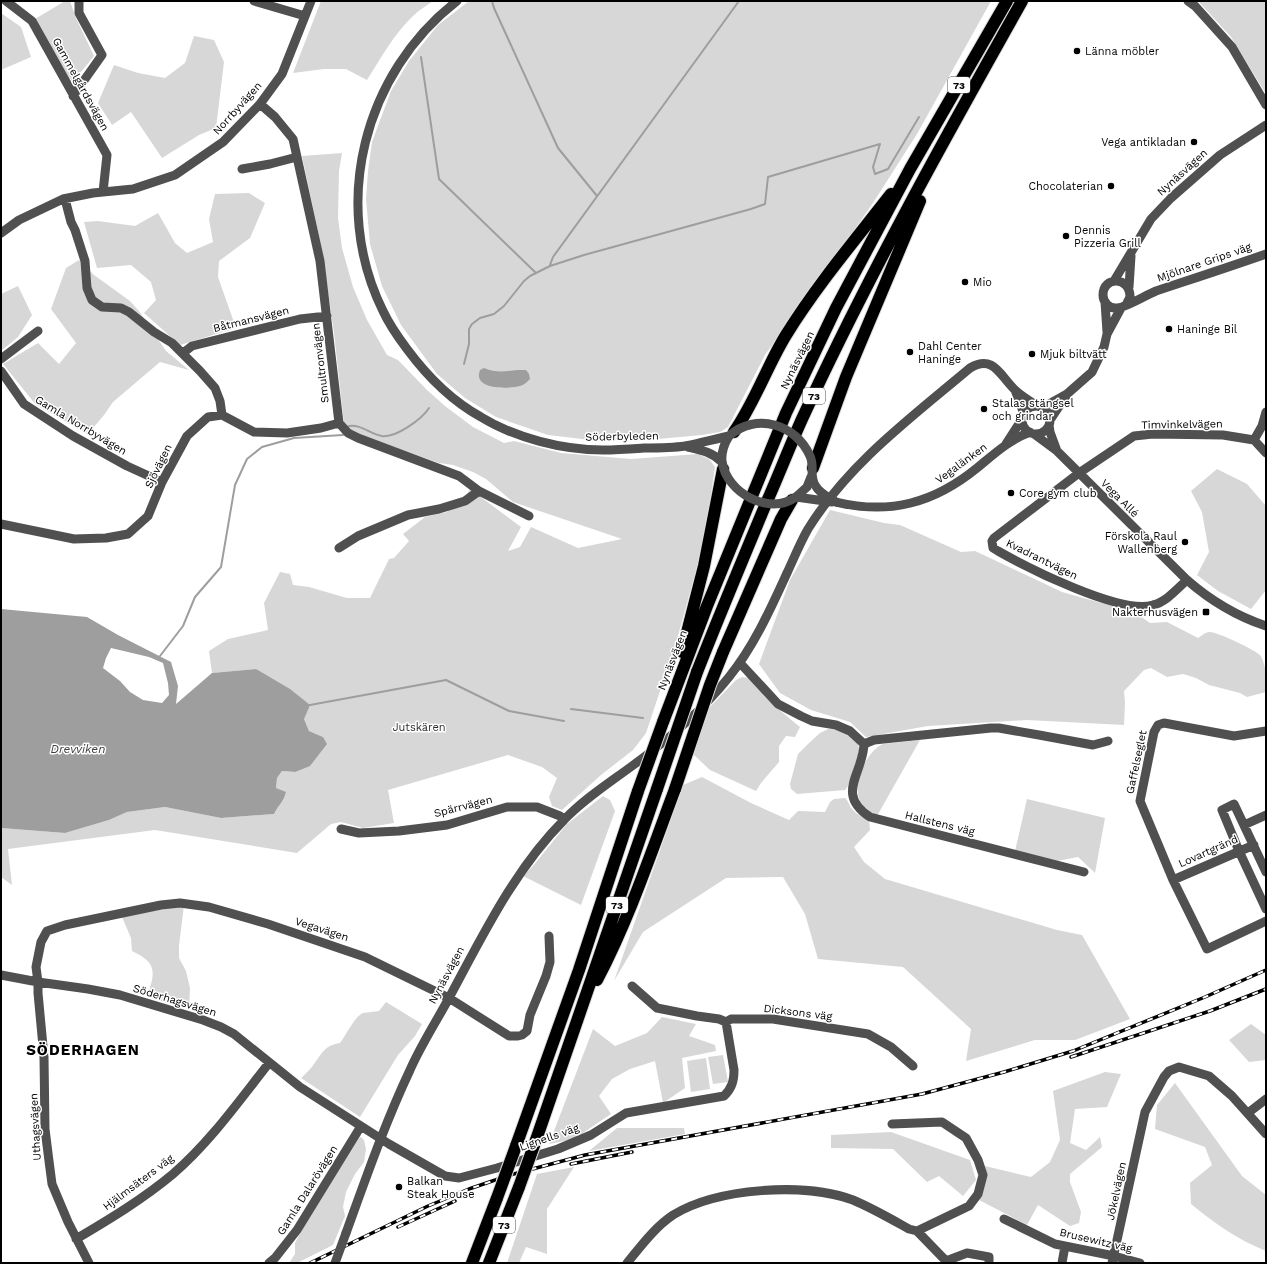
<svg xmlns="http://www.w3.org/2000/svg" width="1267" height="1264" font-family="'Work Sans',sans-serif">
<style>
.green{fill:#d7d7d7}
.water{fill:#9e9e9e;fill-rule:evenodd}
.lines{fill:none;stroke-linecap:round;stroke-linejoin:round}
.stream{stroke:#9e9e9e;stroke-width:2}
.highway-casing{stroke:#dbdbdb;stroke-width:14}
.minor{stroke:#505050;stroke-width:9}
.highway{stroke:#000;stroke-width:12}
.rail-casing{stroke:#000;stroke-width:3.5}
.rail{stroke:#fff;stroke-width:2;stroke-dasharray:6;stroke-linecap:butt}
.highway-bridge-casing{stroke:#dbdbdb;stroke-width:14;stroke-linecap:butt}
.minor-bridge{stroke:#505050;stroke-width:9}
.highway-bridge{stroke:#000;stroke-width:12}
.poi-dot{fill:#000;stroke:#fff;stroke-width:1.5}
.labels{text-anchor:middle;stroke-width:3;stroke-linejoin:round;paint-order:stroke}
.shield{fill:#fff;stroke:#4c4c4c;stroke-width:1}
.shield-label{font-size:10px;font-weight:bold;fill:#000}
.poi-label{font-size:11px;fill:#000;stroke:#fff;text-anchor:start}
.street-label{font-size:11px;fill:#000;stroke:#fff}
.park-label{font-size:11px;fill:#2e2e2e;stroke:#fff}
.water-label{font-size:12px;font-style:italic;fill:#3f3f3f;stroke:#fff}
.district-label{font-size:15px;font-weight:bold;letter-spacing:1px;fill:#000;stroke:#fff}
</style>
<rect width="100%" height="100%" fill="#fff"/>
<path class="green" d="M65,1h5l6,17 18,38 -21,26 -10,-12 -28,-51z
M321,1h112c-7,5 -14,9 -20,15 -19,18 -32,42 -46,64l-21,-11h-22l-31,4z
M469,1h522l-74,133 -44,69 -108,152 -37,72 -8,5 -18,3 -55,5 -48,1 -51,-6 -52,-18 -31,-19 -28,-24 -36,-49 -19,-39 -12,-42 -4,-45 2,-28 4,-29 19,-51 18,-30 29,-36z
M1198,1h68v93l-35,-57z
M1,13l20,14 10,30 -30,13z
M194,36l20,4 10,22 -8,66 -17,7 -37,23 -31,-46 -19,13 -14,-22 16,-38 24,8 27,5 20,-15z
M342,153l-3,18 -1,47 4,30 11,39 14,33 20,35 11,5 29,30 18,16 28,21 31,16 10,-2 47,12 70,6 67,-5 11,5 6,8 -7,48 -10,48 -22,80 -30,90 -13,17 -32,25 -39,35 -10,-4 -3,-9 8,-19 -15,-11 -34,-12 -120,35 6,33 -31,5 -22,-6 -10,2 -34,29 -142,-23 -147,19 4,36 -11,-8v-49l64,5 44,-13 18,-8 38,-5 56,11 53,-4c4,-9 10,-12 12,-21l-10,-5 1,-10 5,-7 13,1 28,-35 -14,-6 -5,-12 -48,-50 -44,4 -3,-22 19,-12 40,-9 -4,-27 16,-31 10,2 3,11 16,2 38,11h23l19,-39 5,-1 15,-17 -6,-7 22,-17 22,-5 17,-14 6,-9 51,38 -13,24 12,-4 11,-20 47,21 44,-9 -109,-37 -27,-23 -13,-7 -20,-7 -14,-2 -80,-28 -9,-3 -6,-8 -10,-91 -13,-88 -19,-89z
M249,193l16,10 -15,35 -31,23 -1,16 18,51 -56,17 -36,-32 12,-13 -5,-18 -20,-17 -34,3 -13,-46 14,-1 37,5 23,-13 17,30 12,10 26,-11 -4,-23 6,-25z
M79,260l15,15 36,26 9,10 27,40 23,19 -29,-8 -47,40 -9,13 -16,19 -52,-29 -33,-41 35,-21 21,21 17,-21 -25,-34 15,-41z
M18,286l14,29 -14,22 -17,14v-57z
M1217,469l30,15 19,22v84l-15,19 -33,-18 -21,-16 12,-23 -7,-40 -11,-21z
M830,510l54,13 16,2 61,27 14,-1 87,41 72,20 16,11 17,-1 31,16c3,-2 8,-6 11,-6 7,-1 46,18 51,23 7,10 6,26 6,37l-19,5 -7,-4 -31,-8 -13,-7 -13,-4 -16,3 -16,-9 -7,2 -20,21 1,12 -1,22 -97,-5 -99,6 -62,11 -16,-15 -39,-12 -31,-17 -21,-29 31,-84z
M742,677l7,1c16,20 31,33 51,49l-5,10 -9,-1 -7,10v16l-18,21 -5,8 -46,-21 -18,-17 14,-42 30,-31z
M828,729c11,0 30,5 31,20 0,7 -4,15 -6,21 -2,7 -3,15 -8,20l-48,4 -6,-5 -1,-5 8,-30 11,-11 11,-10z
M920,740l-43,76c-6,-3 -12,-6 -16,-13 -10,-17 5,-52 22,-59z
M702,777l49,26 38,17 9,-9 27,1 5,-10 4,-3 11,-1 2,2 4,8 5,5 13,7 1,10 -16,17 10,15 21,17 172,51 25,5 48,84 -55,21h-40l-69,21 5,-32 -68,-62 -85,-8 -13,-45 -22,-37 -57,1 -83,54 -29,49 69,-196z
M603,796l7,4 5,11 -34,94 -58,-29 10,-10 34,-42z
M1027,799l78,19 -10,55 -17,-16 -21,4 -42,-10z
M184,905l-5,41v12l7,13 4,17 -1,21 -42,-12c8,-24 11,-34 -15,-46l-1,-13 -9,-21z
M386,1002l36,22 -7,12 -17,19 -38,62 -59,-39c5,-5 10,-9 13,-14 9,-12 10,-18 26,-21 6,-8 15,-27 23,-30 5,-1 11,-1 16,-2z
M662,1017l34,7 -7,12 26,9 1,6 -34,7 3,30 -22,15 -8,-42 -25,8 -18,10 -13,17 12,18 -37,25 -25,5 44,-115 22,17 32,-13z
M1251,1024l15,11v25l-17,2 -20,-22z
M723,1055l5,27 -15,2 -5,-27z
M706,1058l4,31 -19,3 -4,-31z
M1105,1072l16,2 -14,33 -32,2 -5,34 16,7 14,-13 2,10 -32,27v8l11,30 -2,11 -9,3 -32,-21 -11,20 -48,-25 8,-23 -2,-11 46,11 19,-15 10,-22 -7,-49z
M1175,1083l67,93 24,19v56c-28,-11 -52,-28 -75,-47l-1,-21 22,-18 -7,-18 -50,-18 2,-24z
M617,1128h67l1,6 -96,17z
M891,1132l79,28 6,20 -13,16 -24,-20 -12,6 -34,-33 -62,-1v-13z
M361,1137l3,3 2,9 -2,13 -9,12 -9,18 -3,15 2,9 -12,29 -36,18h-8l6,-9v-11l9,-17 55,-88z
M574,1167l-27,42v45l-21,-7 -7,16h-12l30,-89z"/>
<path class="water" d="M484,368c17,7 25,1 42,2l3,4 1,5c-3,3 -6,6 -10,7 -12,3 -48,4 -40,-16z
M1,609l86,8 31,18 53,27 7,24 -2,18 36,-31 44,-4 34,20 20,16 -6,14 5,12 14,6 4,7 -17,22 -15,6 -13,-1 -5,7 -1,10 10,4c-2,10 -8,13 -12,22l-53,4 -56,-11 -38,5 -18,8 -44,13 -64,-5zM111,648l38,9 14,6 5,20 1,12 -7,8 -19,-3 -13,-8 -10,-11 -17,-13 3,-10z"/>
<g class="lines">
<path class="stream" d="M492,1l2,7 64,140 39,48
M421,57l18,122 97,94
M550,265l3,-8 186,-256
M464,364l5,-20v-15l3,-5 8,-6 14,-4 10,-8 20,-25 6,-5 20,-10 34,-11 167,-46 14,-5 3,-27 112,-33 -7,23 2,7 13,-5 31,-52
M349,426c12,-2 21,8 33,10 14,2 40,-17 47,-28
M160,656l23,-30 12,-29 26,-30 14,-82 12,-26 15,-12 32,-9 49,-3
M310,705l136,-25 63,31 55,10
M571,709l72,9"/>
<g class="highway-casing">
<path id="highway" d="M734,432c21,-30 33,-66 52,-97 31,-50 69,-95 105,-141
M813,468l33,-91 74,-176
M682,652l22,-86 19,-97
M723,652l58,-133 11,-19
M697,672c22,-56 45,-111 68,-166 13,-29 24,-58 37,-87 66,-143 143,-281 220,-418
M663,722l44,-116 79,-193 50,-105 74,-139 97,-168
M597,980c32,-61 54,-127 78,-191
M536,1140l121,-351
M516,1146l63,-176 59,-179
M472,1263l25,-65
M489,1263l30,-76"/>
</g>
<path class="minor" d="M6,1l26,20 75,134 -4,37
M254,1l51,15
M457,1c-93,72 -127,203 -74,310 6,13 15,26 24,38 20,27 45,52 74,68 34,21 82,33 122,33 14,0 27,-1 41,-2 14,0 28,0 41,-2 15,-3 30,-7 44,-10
M1188,1l7,5 37,41 34,58
M73,96l29,-41 -23,-42v-12
M260,104l15,13 18,22 27,122 19,162 9,10 10,5 101,38 20,15 50,25
M242,169l28,-5 27,-7
M65,199l6,23 4,8 10,31 2,27 5,12 10,7 19,1 8,4 25,20 18,11 28,28 15,17 5,13 2,14
M1,233l18,-13 44,-21 30,-6 40,-4 42,-14 48,-33 37,-38 22,-30 29,-73
M1114,281l37,-62 20,-21 49,-43 46,-30
M1129,287l2,-31
M1105,302l2,30
M1126,305l4,-8c0,-21 -27,-21 -27,-2 0,7 6,14 14,13 8,0 29,-13 39,-17 36,-12 73,-24 110,-37
M183,353l9,-7 108,-27 27,-3
M1,359l37,-28
M1,371l23,33 49,32 54,30 35,16
M1015,390l9,24
M1022 420a14 14 0 1 1 28 0a14 14 0 1 1-28 0Z
M1042,408l25,-14 25,-22 12,-25 3,-13 14,-26
M1050,420l16,-24
M1049,425l1,7 7,19
M1034,434l23,17 130,129c24,21 49,36 79,46
M1254,440l8,-14 4,-14
M1006,444l16,-25
M688,447c13,3 24,5 34,15
M722,462c-1,-10 2,-18 7,-26
M796,497l11,-10 4,-10
M836,502c54,13 98,1 141,-34 17,-14 32,-28 53,-36
M1,524l73,15 32,-1 22,-4 20,-18 14,-34 25,-46 21,-19 14,-2 32,17 33,1 34,-5 18,-5
M339,548l19,-12 50,-21 31,-6 26,-8 14,-10
M1187,580c-10,9 -21,22 -34,25 -32,10 -125,-37 -155,-54l-5,-3 -1,-7 2,-3 85,-65 55,-37 19,-2 70,1 31,5 12,13
M740,663l38,41 23,12 11,5 24,4 14,6 14,13 10,-4 117,-12h8l40,7 54,10 15,-4
M1266,731l-32,5 -70,-13 -6,2 -4,7 -14,69 33,79 34,69 59,-28
M864,744c-1,30 -29,50 6,73l214,55
M1244,825l22,-10
M341,829l18,4 40,-2 48,-6 60,-18h30l23,9 4,3
M1266,872l-32,-68 -12,6 17,41 27,58
M1173,880l81,-35
M1,975l37,7 50,7 32,6 83,25 18,7 13,7 66,53 89,57 56,32 14,2 38,-10 61,-19 33,-14 35,-22 98,-17c8,-8 10,-15 10,-26l-8,-48
M632,986l25,22 40,8 22,3 7,3 5,-3h42l95,15 23,13 22,19
M1248,1113l18,-14
M1004,1219l51,25 59,12 26,7
M917,1231l29,30
M346,1233c20,-55 39,-110 64,-163 11,-25 26,-48 39,-72 33,-61 65,-128 115,-178 20,-21 45,-37 68,-54 36,-26 69,-54 97,-89 25,-31 41,-67 58,-104 7,-15 13,-30 21,-44 41,-66 104,-112 162,-161 24,-14 30,8 45,22 6,6 15,11 22,16
M76,1239c34,-20 67,-40 97,-65 37,-32 66,-73 96,-111
M89,1263l-21,-41 -16,-38 -3,-23 -4,-32 -1,-72 -6,-64v-11l-2,-15 5,-25 6,-11 18,-6 96,-20 19,-2 29,4 59,17 97,33 84,41 60,38h9l4,-1 5,-4 3,-16 16,-39 4,-14 -1,-26
M269,1263l6,-5 22,-28 64,-104
M627,1263c14,-17 28,-36 46,-48 44,-27 132,-33 180,-15 19,8 38,19 56,29l8,2 52,-25 9,-12 5,-19 -5,-15 -12,-22 -24,-16 -50,2
M946,1263v-2l21,-8 22,4v6
M1062,1263l3,-17
M1112,1263l33,-151 19,-35 5,-6 10,-4 30,9 23,20 34,38"/>
<use href="#highway" class="highway"/>
<g class="rail-casing">
<path id="rail" d="M1071,1057l139,-46 56,-22
M571,1164l61,-12
M398,1227l57,-26
M310,1263l118,-57 41,-17 41,-14 75,-20 337,-61 82,-22 69,-21 132,-54 61,-27"/>
</g>
<use href="#rail" class="rail"/>
<g class="highway-bridge-casing">
<path id="highway-bridge" d="M657,789l40,-117
M675,789l35,-104 13,-33
M638,791l25,-69
M519,1187l17,-47
M497,1198l19,-52"/>
</g>
<path class="minor-bridge" d="M729,436c27,-24 67,-12 81,20 5,11 -1,19 5,29 4,8 13,12 21,17
M722,462c5,31 47,54 74,35l36,5
M335,1263l11,-30"/>
<use href="#highway-bridge" class="highway-bridge"/>
</g>
<g class="poi-dot">
<circle cx="1077" cy="51" r="4"/>
<circle cx="1194" cy="142" r="4"/>
<circle cx="1111" cy="186" r="4"/>
<circle cx="1066" cy="236" r="4"/>
<circle cx="965" cy="282" r="4"/>
<circle cx="1169" cy="329" r="4"/>
<circle cx="910" cy="352" r="4"/>
<circle cx="1032" cy="354" r="4"/>
<circle cx="984" cy="409" r="4"/>
<circle cx="1011" cy="493" r="4"/>
<circle cx="1185" cy="542" r="4"/>
<rect x="1202" y="608" width="8" height="8" rx="2"/>
<circle cx="399" cy="1187" r="4"/>
</g>
<g class="labels">
<g class="shield">
<rect x="948" y="77" width="22" height="16" rx="3"/>
<rect x="803" y="388" width="22" height="16" rx="3"/>
<rect x="606" y="897" width="22" height="16" rx="3"/>
<rect x="493" y="1217" width="22" height="16" rx="3"/>
</g>
<g class="shield-label">
<text x="959" y="89">73</text>
<text x="814" y="400">73</text>
<text x="617" y="909">73</text>
<text x="504" y="1229">73</text>
</g>
<g class="poi-label">
<text x="1085" y="55">Länna möbler</text>
<text x="1186" y="146" text-anchor="end">Vega antikladan</text>
<text x="1103" y="190" text-anchor="end">Chocolaterian</text>
<text x="1074" y="234">Dennis<tspan x="1074" dy="13">Pizzeria Grill</tspan></text>
<text x="973" y="286">Mio</text>
<text x="1177" y="333">Haninge Bil</text>
<text x="918" y="350">Dahl Center<tspan x="918" dy="13">Haninge</tspan></text>
<text x="1040" y="358">Mjuk biltvätt</text>
<text x="992" y="407">Stalas stängsel<tspan x="992" dy="13">och grindar</tspan></text>
<text x="1019" y="497">Core gym club</text>
<text x="1177" y="540" text-anchor="end">Förskola Raul<tspan x="1177" dy="13">Wallenberg</tspan></text>
<text x="1198" y="616" text-anchor="end">Nakterhusvägen</text>
<text x="407" y="1185">Balkan<tspan x="407" dy="13">Steak House</tspan></text>
</g>
<g class="street-label">
<text transform="translate(81 84) rotate(61)" y="4">Gammelgårdsvägen</text>
<text transform="translate(237 108) rotate(-48)" y="4">Norrbyvägen</text>
<text transform="translate(1182 172) rotate(-42)" y="4">Nynäsvägen</text>
<text transform="translate(1204 262) rotate(-19)" y="4">Mjölnare Grips väg</text>
<text transform="translate(251 319) rotate(-14)" y="4">Båtmansvägen</text>
<text transform="translate(797 360) rotate(-64)" y="4">Nynäsvägen</text>
<text transform="translate(320 363) rotate(-97)" y="4">Smultronvägen</text>
<text transform="translate(1182 424) rotate(-1)" y="4">Timvinkelvägen</text>
<text transform="translate(81 425) rotate(31)" y="4">Gamla Norrbyvägen</text>
<text transform="translate(622 436) rotate(-1)" y="4">Söderbyleden</text>
<text transform="translate(961 463) rotate(-36)" y="4">Vegalänken</text>
<text transform="translate(158 466) rotate(-64)" y="4">Sjövägen</text>
<text transform="translate(1120 498) rotate(45)" y="4">Vega Allé</text>
<text transform="translate(1042 559) rotate(26)" y="4">Kvadrantvägen</text>
<text transform="translate(672 660) rotate(-69)" y="4">Nynäsvägen</text>
<text transform="translate(1136 762) rotate(-78)" y="4">Gaffelseglet</text>
<text transform="translate(463 806) rotate(-14)" y="4">Spärrvägen</text>
<text transform="translate(940 823) rotate(14)" y="4">Hallstens väg</text>
<text transform="translate(1208 851) rotate(-24)" y="4">Lovartgränd</text>
<text transform="translate(322 929) rotate(18)" y="4">Vegavägen</text>
<text transform="translate(446 975) rotate(-62)" y="4">Nynäsvägen</text>
<text transform="translate(175 1000) rotate(17)" y="4">Söderhagsvägen</text>
<text transform="translate(798 1012) rotate(7)" y="4">Dicksons väg</text>
<text transform="translate(35 1127) rotate(-93)" y="4">Uthagsvägen</text>
<text transform="translate(549 1137) rotate(-19)" y="4">Lignells väg</text>
<text transform="translate(138 1182) rotate(-37)" y="4">Hjälmsäters väg</text>
<text transform="translate(307 1190) rotate(-58)" y="4">Gamla Dalarövägen</text>
<text transform="translate(1116 1191) rotate(-78)" y="4">Jökelvägen</text>
<text transform="translate(1096 1240) rotate(13)" y="4">Brusewitz väg</text>
</g>
<g class="park-label">
<text x="419" y="731">Jutskären</text>
</g>
<g class="water-label">
<text x="78" y="753">Drevviken</text>
</g>
<g class="district-label">
<text x="83" y="1055">SÖDERHAGEN</text>
</g>
</g>
<rect width="1267" height="1264" fill="none" stroke="#000000" stroke-width="4"/>
</svg>
